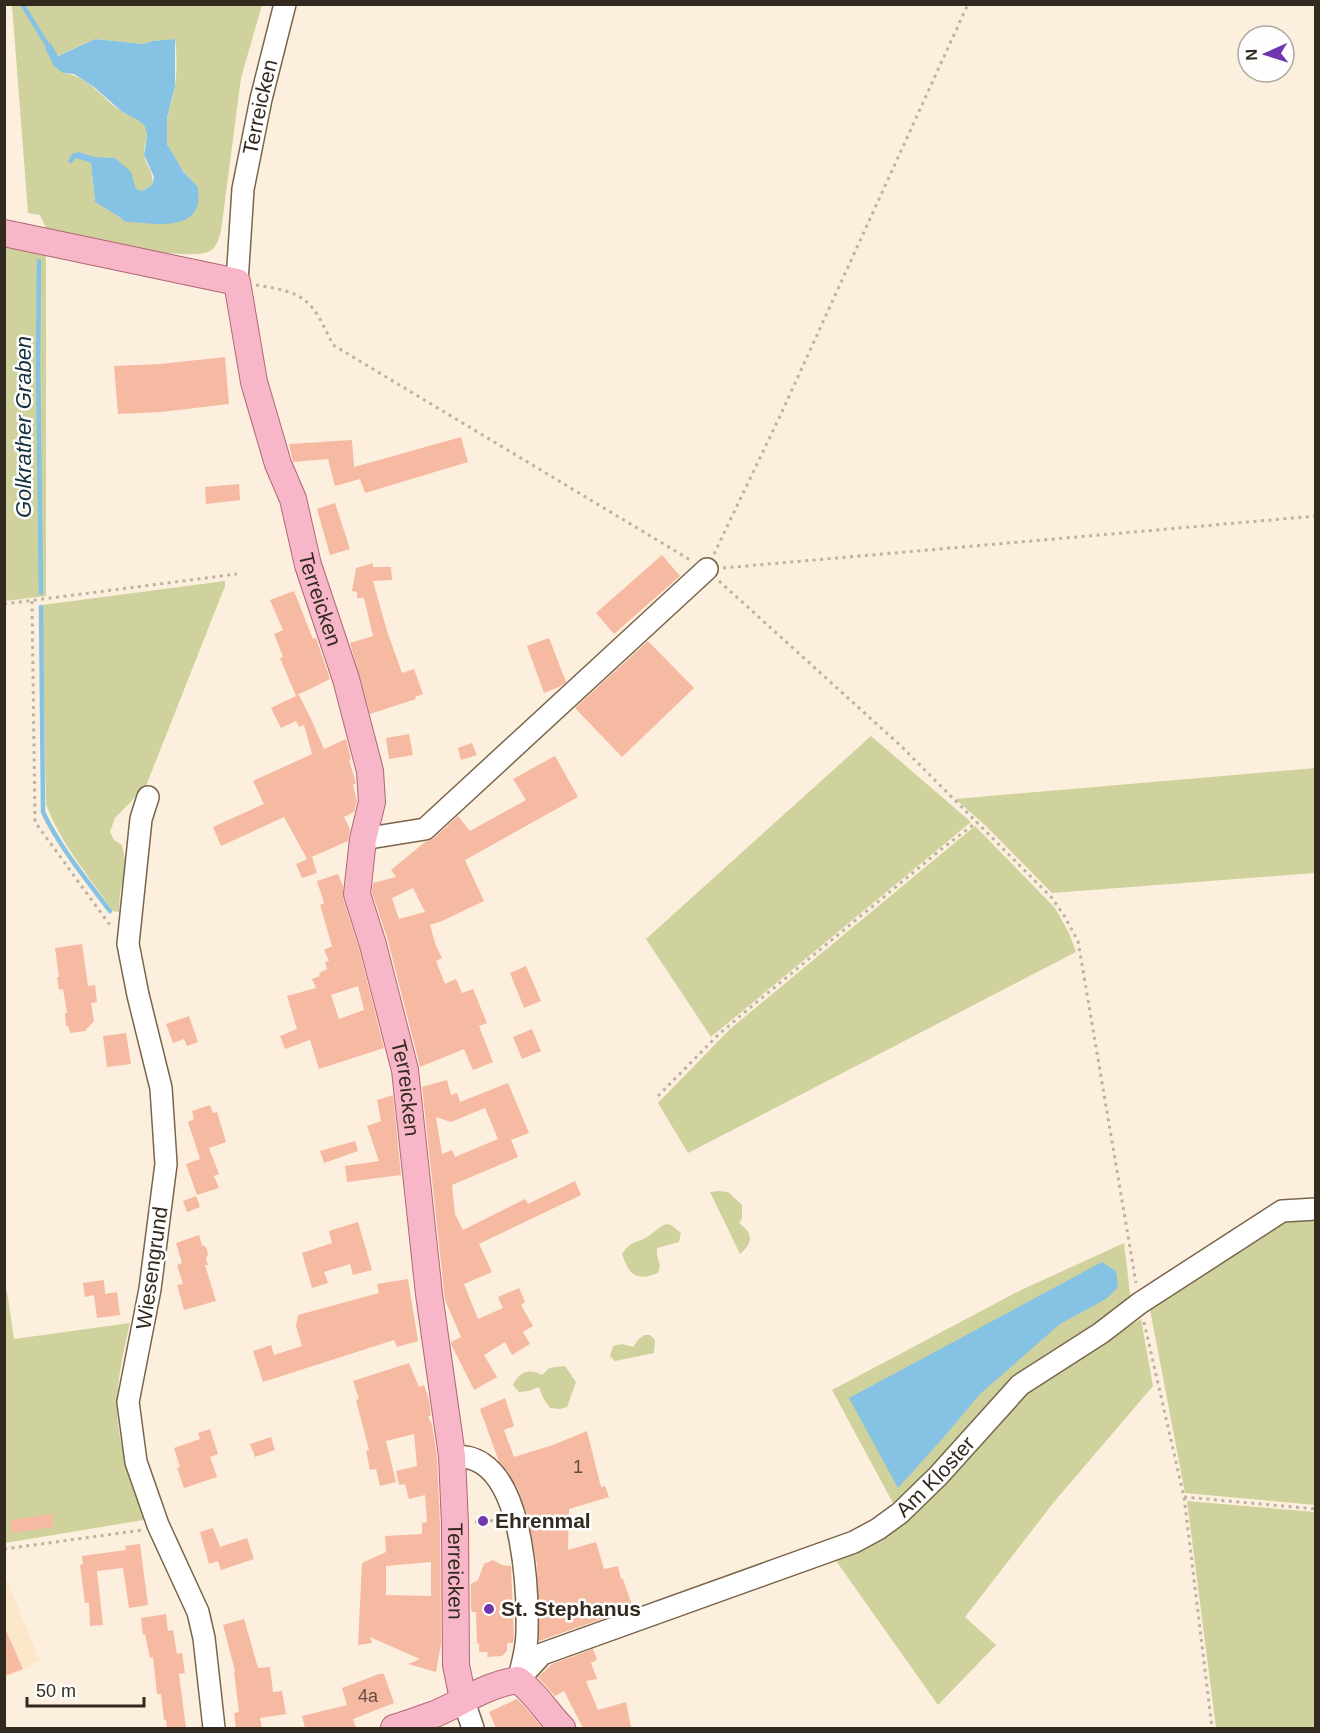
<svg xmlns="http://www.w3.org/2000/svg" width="1320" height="1733" font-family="Helvetica,sans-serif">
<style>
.built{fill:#fde7ca}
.green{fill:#cfd29c;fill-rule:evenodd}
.water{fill:#86c2e3}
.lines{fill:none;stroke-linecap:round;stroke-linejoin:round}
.stream{stroke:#86c2e3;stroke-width:4.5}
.building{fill:#f6b9a2;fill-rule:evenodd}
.minor-casing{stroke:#7a654b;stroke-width:24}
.major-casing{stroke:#af6675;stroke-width:28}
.path{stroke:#beb2a2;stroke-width:3;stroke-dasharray:3 4.5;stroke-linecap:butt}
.minor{stroke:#fff;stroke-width:21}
.major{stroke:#f7b7c8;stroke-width:26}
.poi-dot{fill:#6f37ae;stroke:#fefefe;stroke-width:2}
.labels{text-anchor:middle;stroke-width:5;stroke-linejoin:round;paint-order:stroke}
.number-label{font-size:18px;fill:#644e40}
.street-label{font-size:21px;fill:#332a1f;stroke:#fefefe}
.poi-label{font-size:21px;font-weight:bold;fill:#332a1f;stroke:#fefefe;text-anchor:start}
.water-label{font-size:22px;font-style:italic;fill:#132f3e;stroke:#fefefe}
</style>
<rect width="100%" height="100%" fill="#fdefdd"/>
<path class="built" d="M4,1573l36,88 -9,3 1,3 -27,11z"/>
<path class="green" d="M12,5h250l-21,73 -20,153c-2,7 -4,16 -11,20 -21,12 -130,-12 -158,-18l-6,-5 -6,-13 -12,-2zM95,39l48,5 9,-3 23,-2c2,15 2,32 0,47 -3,19 -14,41 -7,60 6,16 19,29 30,41l-50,35h-23l-7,-6 -23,-14 -4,-39 -15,-6 3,-5 16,5 20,1 21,31 6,2 10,-6c3,-13 -7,-19 -8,-31 -1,-9 6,-18 1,-28 -5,-8 -16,-10 -24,-15 -20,-13 -32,-35 -58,-38l-18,-26 3,-1 9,10z
M4,244l42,8v344l-41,5z
M225,581v5l-79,200 -31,32 -5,14 4,8 8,5 4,20 -6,28 -1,19 -6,-1c-22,-32 -54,-70 -67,-107l-4,-199z
M871,736l100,86 -260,215 -65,-98z
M1315,768v105l-263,20 -68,-69 -29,-25z
M975,826l80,82 14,25 7,19 -388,201 -30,-50 72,-74z
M719,1191l9,1 14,13v13l-3,5c15,11 14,20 1,31l-30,-62z
M1291,1215h24v290l-130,-12 -36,-189z
M666,1224l5,1 10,8 -2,9 -22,6v7l3,11 -2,7c-23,9 -29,1 -36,-19 12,-17 15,-9 28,-19 6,-4 9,-8 16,-11z
M1124,1243l7,58 -85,53 -42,36 -57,66 -53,49 -62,-115 189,-100z
M7,1291l7,48 116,-16c-6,27 -13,55 -13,83 0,36 14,72 26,105v9l-138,23v-251z
M1141,1319l12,67 -99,116 -89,115 31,28 -58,60 -104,-147 192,-169z
M644,1335h6l5,5 -1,13 -39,8 -5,-5 3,-10 9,-2 11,3 5,-7z
M565,1366l11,16 -9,25 -7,2 -10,-1 -7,-10 -4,-11 -10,4 -10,1 -6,-7c6,-13 16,-17 29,-10l7,-7z
M1187,1501l128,11v216h-99z"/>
<path class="water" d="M95,39l48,5 9,-3 23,-2v47l-8,32v26l16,27 15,16c0,6 1,15 -1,20 -10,25 -50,15 -72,15l-7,-6 -23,-14 -4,-39 -15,-5 -5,6 -3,-3 4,-7 7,-2 16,5 20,1 16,14 5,17 6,2 10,-6 2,-8 -10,-22 3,-20 -2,-9 -7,-6 -17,-9 -27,-24 -20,-13 -11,-1 -9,-7 -9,-18 5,-6 8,14z
M1102,1262l14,9 2,16 -12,12 -46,25 -80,70 -37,44 -45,50 -49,-90z"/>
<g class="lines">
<path class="stream" d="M22,4l26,42
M39,261l-1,101 3,231
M41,607l2,205c17,36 43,67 67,99"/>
</g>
<path class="building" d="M225,357l4,47 -68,8 -43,2 -4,-48 46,-2z
M461,437l7,25 -103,31 -5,-14 -25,7 -7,-27 -35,3 -4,-18 63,-4 2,27z
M239,484l1,16 -34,4 -1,-17z
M335,503l15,46 -20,6 -13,-46z
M662,555l18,21 -66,58 -18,-21z
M373,563v4h18l1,13 -19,1 14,50 15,42 12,-4 9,25 -8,3 1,2 -46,15 -20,-71 23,-7 -9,-38h-7v-6l-5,-1 4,-23z
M294,591l19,48 3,-1 14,41 -16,8 -17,8h2l13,26 12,28 22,-10 5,20 -2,1 7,23 -3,2 4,16 -3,11 -10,5 6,12 -2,12 -41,18 -23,-42 -63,29 -8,-19 51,-23 -11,-23 59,-27 -8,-29 -5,2 -3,-6 -15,7 -10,-20 25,-12 -16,-38 3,-1 -9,-23 9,-4 -13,-30z
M549,638l17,44 -5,4 -17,7 -17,-47z
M648,641l46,47 -72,69 -47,-49z
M409,734l4,21 -24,4 -3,-21z
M472,743l5,12 -16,5 -3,-12z
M555,756l23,41 -113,63 19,41 -42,20 -12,4 6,21 6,12 -6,3 9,23 11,-5 6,14 11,-4 14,34 -8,3 14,36 -20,8 -9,-21 -44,18 -32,-126 -16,-49 1,-9 23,-6 -5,-7 34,-28 9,-4 24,-22 12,15 56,-31 -13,-21zM413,888l12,24 -26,7 -7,-21z
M312,857l5,16 -15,5 -6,-14z
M338,874l5,12v12l16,51 25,99 -65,21 -9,-29 -25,9 -5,-13 17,-7 -10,-33 29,-8 -4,-9 8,-3 -1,-3 8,-4 -2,-7 4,-1 -5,-11 8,-4 -12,-41 4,-2 -7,-22zM358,986l6,24 -25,9 -8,-24z
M82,944l6,42 7,-1 2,17 -6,1 3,18 -9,10 -15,2 -2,-7h-2l-1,-13h2l-4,-24 -4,1 -2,-13h2l-4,-29z
M526,966l15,35 -17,7 -14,-35z
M189,1016l9,26 -11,4 -3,-7 -11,4 -7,-19z
M532,1029l9,22 -19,8 -9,-22z
M126,1033l5,31 -24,3 -4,-31z
M447,1080l4,15 6,-2 3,9 48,-19 21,50 -18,7 7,17 -66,28 3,29 8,16 62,-31 3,5 47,-23 6,14 -102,49 13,28 -28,12 14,35 25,-11 -5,-11 21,-9 6,14 -4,3 12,21 -10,6 7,12 -18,11 -7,-13 -21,13 13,22 -23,13 -23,-46v-2l10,-5 -16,-37 -23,-213zM485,1108l13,31 -43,18 -3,-7 -10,4 -6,-37 15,5z
M393,1095l8,80 -54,7 -2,-16 34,-5 -12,-35 14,-5 -4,-21z
M210,1105l3,8 4,-1 9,30 -17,6 10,26 -5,2 5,12 -22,7 -11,-31 14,-5 -12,-37 6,-3 -2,-8z
M355,1141l3,10 -34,12 -4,-12z
M196,1196l4,11 -13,5 -4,-11z
M358,1222l14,48 -19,5 -3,-11 -26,8 4,11 -16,5 -10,-35 30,-10 -3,-12z
M199,1235l3,10 4,2 2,7 -2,5 2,6h-3l11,36 -32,9 -7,-25 6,-1 -6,-19 5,-2 -6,-20z
M408,1279l10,62 -21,6 -3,-7 -131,42 -10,-31 18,-6 3,10 28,-9 -6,-20 2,-11 81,-22 -2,-9z
M104,1280l1,14 12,-2 3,23 -23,3 -3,-23 -9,2 -2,-14z
M409,1363l10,24 5,-2 5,15 2,15 -3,2 4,7 5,33 3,67 1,120 -5,28 -28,-8 12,-5 -50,-22 2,6 -14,2 4,-82 24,-11 -1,-16 37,-2v-11l5,-1 -2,-27 -16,4 -4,-15 -6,1 -3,-14 21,-5 -3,-32 -28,7 10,41 -16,4 -4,-17 -6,1 -4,-19 3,-1 -13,-50 3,-1 -6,-18zM431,1562v34l-45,-1v-29z
M505,1398l9,28 -10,4 10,27 39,-12 34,-14 14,56 4,-1 4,11 -40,12 -1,41 28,-8 8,27 14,-3 3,13h2l10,29 -94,33 -2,-76 -10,-51 -9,-25 -11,-18 -8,-9 -19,-53z
M210,1429l8,25 -8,3 7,20 -33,11 -7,-20 3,-1 -6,-19 26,-9 -2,-6z
M271,1437l4,13 -20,7 -5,-13z
M52,1514l1,13 -41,6 -2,-13z
M213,1528l7,19 27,-9 7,21 -33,11 -3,-9 -9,3 -9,-32z
M140,1544l8,61 -19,3 -6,-40 -26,3 6,54 -13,1 -1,-23h-4l-5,-38 3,-1 -1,-8 44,-6 -1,-4z
M493,1560l9,5 9,1 3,71 -1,6h-6v8l-5,5 -15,1 1,-5h-9v-9l-2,1 -1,-32h-4l-1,-3v-25l7,-4 6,-16z
M166,1614l2,17 5,-1 4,24 5,-1 3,20 -6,1 7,54h-19l-1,-8h-2l-3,-26h-4l-4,-37 -3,1 -5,-24 -2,1 -2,-17z
M244,1619l14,49 12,-1 3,25 9,-1 4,23 -26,4 2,10h-26l-2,-15 5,-1 -5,-40 1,-1 -12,-46z
M4,1626l19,43 -19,7z
M593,1649l4,11 -6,3 6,16 -11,2 12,29 28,-8 5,25 -48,1 -19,-37 -9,5 -17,-19 14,-13z
M379,1674h5l10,29 -41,16 3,9h-51l-3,-12 45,-11 -5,-17z
M517,1699l8,8 17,21h-46l-7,-16z"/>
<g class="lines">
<g class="minor-casing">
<g id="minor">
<path id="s1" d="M237,282l6,-93 18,-90 24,-95"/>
<path d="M148,797l-7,22 -13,125 10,51 23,93 5,76 -16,125 -22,113 8,60 22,63 40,87 6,26 10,90"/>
<path d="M363,839l62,-10 282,-260"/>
<path d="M452,1456c11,0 21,1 31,8 40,27 45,123 44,168 0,15 -4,30 -8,45"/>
<path id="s2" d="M518,1680l24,-26 312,-112 24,-13 22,-16 38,-37 82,-91 81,-52 39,-30 142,-92 34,-2"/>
<path d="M463,1699l10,29"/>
</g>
</g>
<g class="major-casing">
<g id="major">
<path id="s3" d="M4,233l233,49 17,100 24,82 15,35 15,66 38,114 24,92 2,31 -9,37 -6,55 16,51 32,125 24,224 23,162 3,68 1,141 7,34"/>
<path d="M394,1728c13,-4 27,-9 41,-14 28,-12 53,-30 83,-34 18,13 29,33 44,48"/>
</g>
</g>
<path class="path" d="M256,285c51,8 55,14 77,60l359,216
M714,554l67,-140 187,-410
M723,568l593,-52
M719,581l182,165 151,152 13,19 13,24 58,342
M32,601l3,221 77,106
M4,604l233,-30
M658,1096l59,-60 29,-25 198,-164 33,-25
M1144,1322l40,175 28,231
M1184,1497l132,12
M475,1522l23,-2
M4,1549l139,-19
M4,1684l2,5h-2"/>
<use href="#minor" class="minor"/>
<use href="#major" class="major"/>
</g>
<g class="poi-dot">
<circle cx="483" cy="1521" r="6"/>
<circle cx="489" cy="1609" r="6"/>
</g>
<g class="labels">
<g class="number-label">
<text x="578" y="1473">1</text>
<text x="368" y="1702">4a</text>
</g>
<g class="street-label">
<text dy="7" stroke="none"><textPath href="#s1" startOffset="177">Terreicken</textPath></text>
<text dy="7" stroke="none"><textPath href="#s3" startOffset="567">Terreicken</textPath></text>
<text dy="7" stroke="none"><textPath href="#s3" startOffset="1071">Terreicken</textPath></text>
<text transform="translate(152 1268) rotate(-82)" y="7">Wiesengrund</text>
<text dy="7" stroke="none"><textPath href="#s2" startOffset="472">Am Kloster</textPath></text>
<text dy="7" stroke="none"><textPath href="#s3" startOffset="1557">Terreicken</textPath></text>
</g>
<g class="poi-label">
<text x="495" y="1528">Ehrenmal</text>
<text x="501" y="1616">St. Stephanus</text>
</g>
<g class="water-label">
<text transform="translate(23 427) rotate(-90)" y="8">Golkrather Graben</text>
</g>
</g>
<rect width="1320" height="1733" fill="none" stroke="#332a1f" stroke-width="12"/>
<g transform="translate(1266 54) rotate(267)"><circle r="28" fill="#fefefe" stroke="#ada9a5" stroke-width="1.5"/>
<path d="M0-4.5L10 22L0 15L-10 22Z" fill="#6f37ae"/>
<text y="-9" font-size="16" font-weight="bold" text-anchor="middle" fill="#332a1f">N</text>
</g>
<path d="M27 1697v9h117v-9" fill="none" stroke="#332a1f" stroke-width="3"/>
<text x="36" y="1697" font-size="18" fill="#332a1f" stroke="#fefefe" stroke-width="4.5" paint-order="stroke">50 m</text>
</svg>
